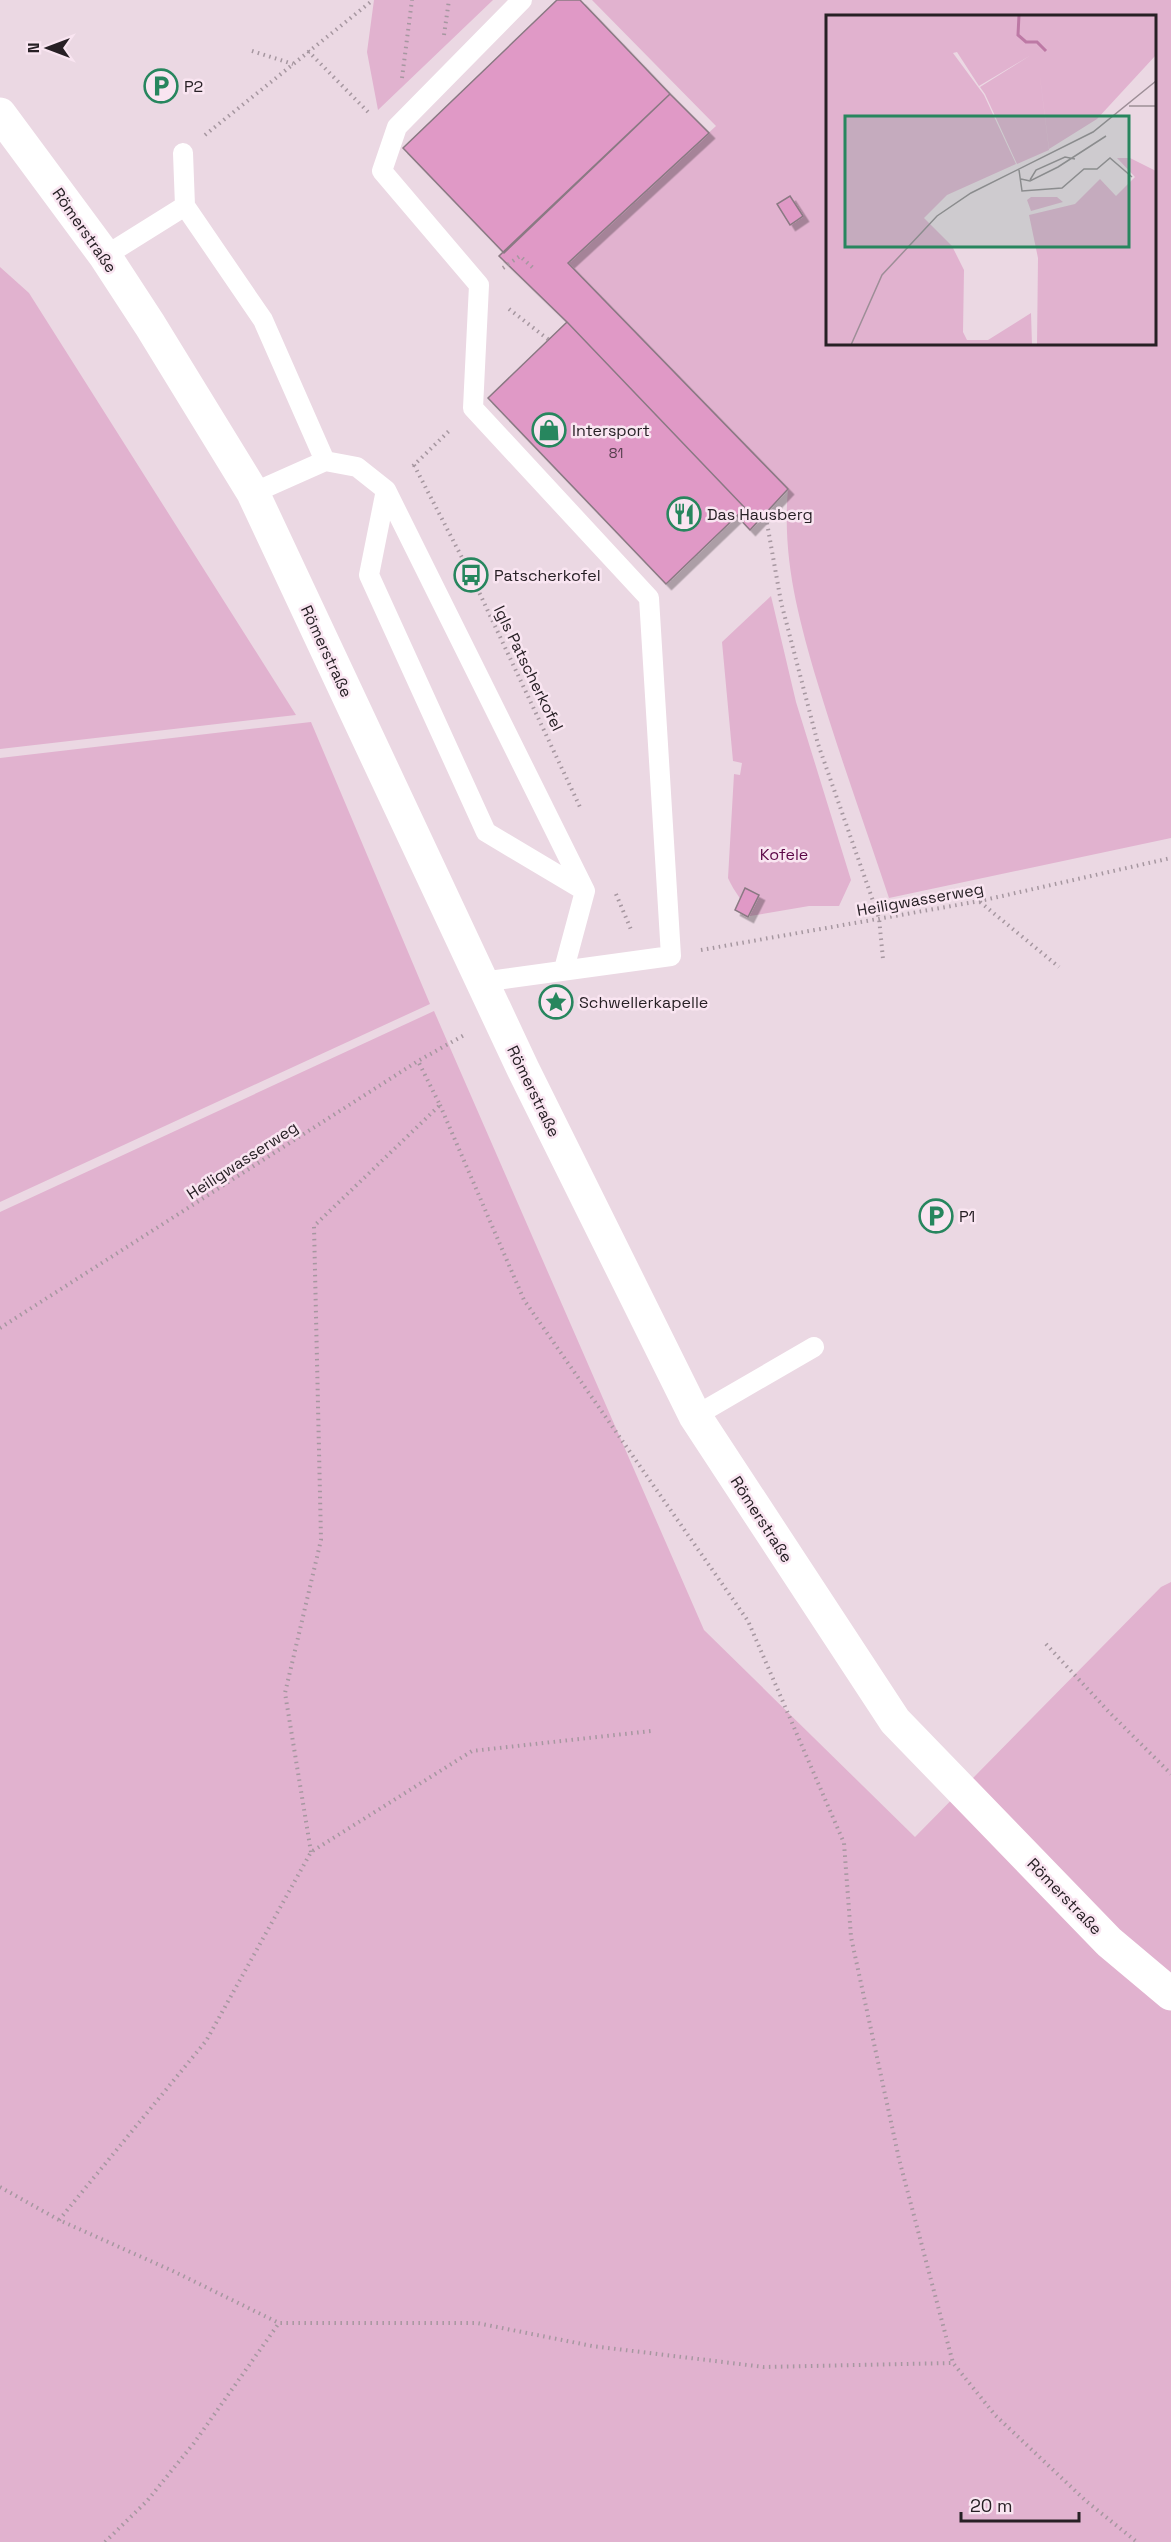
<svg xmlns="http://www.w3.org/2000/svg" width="1171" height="2542" font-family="'Space Grotesk',sans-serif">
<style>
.green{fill:#e1b2cf;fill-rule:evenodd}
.building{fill:#e099c6;stroke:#8a7983;stroke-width:1.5;filter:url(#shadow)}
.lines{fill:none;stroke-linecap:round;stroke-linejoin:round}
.path{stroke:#a697a0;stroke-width:4;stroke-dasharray:1.5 4.5;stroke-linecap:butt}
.service{stroke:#fff;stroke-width:20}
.secondary{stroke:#fff;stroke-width:33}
.labels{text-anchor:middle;stroke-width:5;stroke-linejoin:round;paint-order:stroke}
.number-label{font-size:14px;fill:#553e4d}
.poi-label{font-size:16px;fill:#272025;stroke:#f9e5f1;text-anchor:start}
.street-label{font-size:16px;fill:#272025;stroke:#f9e5f1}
.park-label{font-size:16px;fill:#5c0747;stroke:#f9e5f1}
.inset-river{fill:none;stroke:#bd79a5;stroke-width:3}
.inset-road{fill:none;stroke:#9d8e97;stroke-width:1.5}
.view{fill:#27865e;fill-opacity:0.15;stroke:#27865e;stroke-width:3}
.inset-edge{fill:none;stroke:#272025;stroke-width:3}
</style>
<defs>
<filter id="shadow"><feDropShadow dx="5.5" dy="5.5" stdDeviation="0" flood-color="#0004"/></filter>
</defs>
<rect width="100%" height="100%" fill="#ebd8e3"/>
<path class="green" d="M374,0h119l-115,110 -11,-58z
M592,0h579v838l-282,60c-24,-72 -50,-144 -72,-217 -19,-65 -35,-123 -29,-192l-220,-226 148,-137zM828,16h326v328h-326z
M0,267l29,26 267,422 -296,34z
M771,596l25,106 55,178 -12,26h-30l-59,10c-6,-14 -16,-24 -22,-38l6,-104 6,1 2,-12 -9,-2 -11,-119z
M311,722l119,282 -430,198v-444z
M434,1011l270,619 211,207 246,-250 10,-5v960h-1171v-1330z"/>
<path class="building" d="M557,0h23l90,94 -166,159 -101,-105z
M670,94l39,39 -141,130 220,226 -38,41 -13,-14 8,-8 -178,-186 -68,-66z
M790,196l13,20 -13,9 -13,-21z
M567,322l178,186 -79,76 -178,-186z
M745,888l14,7 -11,22 -13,-7z"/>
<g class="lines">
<path class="path" d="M444,35l5,-35
M252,51l41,13
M308,51l63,64
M402,78l10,-78
M205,135l168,-135
M503,268l17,-12 13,12
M509,309l40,31
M414,465l57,110 109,232
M413,466l38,-37
M767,523l14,79 37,142 61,174 4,41
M616,894l16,38
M980,902l79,65
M701,950l279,-49 191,-43
M440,1105l84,195 224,321 96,222 7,94 48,222 54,204
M0,1328l418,-267 48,-27
M1046,1644l63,68 62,62
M311,1852l-26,-159 36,-153 -7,-314 126,-121 -22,-44
M0,2187l59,33 116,52 104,51h198l115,23 172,21 189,-4 42,52 91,86 51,41
M59,2220l147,-179 105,-189 161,-101 179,-20
M105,2542l42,-41 47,-58 85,-120"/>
<path class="service" d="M185,206l78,114 62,141
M105,256l80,-50 -2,-53
M386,490l-17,85 117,257 99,59
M253,493l72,-32 32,6 29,23 199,401 -21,78
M482,982l189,-26 -22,-358 -176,-190 6,-123 -97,-114 15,-44 125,-127
M695,1416l119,-69"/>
<path class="secondary" d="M0,114l105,142 45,69 103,168 270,576 172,347 200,305 214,221 62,52"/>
</g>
<defs>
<g id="parking-ring" transform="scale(1.725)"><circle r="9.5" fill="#f9e5f1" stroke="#27865e" stroke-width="1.5"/><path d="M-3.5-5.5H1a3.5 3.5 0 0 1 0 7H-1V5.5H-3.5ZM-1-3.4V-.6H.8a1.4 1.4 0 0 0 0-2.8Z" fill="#27865e"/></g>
<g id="shop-ring" transform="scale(1.725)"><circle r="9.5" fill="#f9e5f1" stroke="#27865e" stroke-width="1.5"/><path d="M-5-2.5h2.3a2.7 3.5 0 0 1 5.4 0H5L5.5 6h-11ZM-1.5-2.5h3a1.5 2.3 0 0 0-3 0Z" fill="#27865e"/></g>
<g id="restaurant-ring" transform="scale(1.725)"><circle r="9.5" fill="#f9e5f1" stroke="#27865e" stroke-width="1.5"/><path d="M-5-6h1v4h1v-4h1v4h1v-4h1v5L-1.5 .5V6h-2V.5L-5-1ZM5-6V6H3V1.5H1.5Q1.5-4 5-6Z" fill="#27865e"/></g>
<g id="bus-ring" transform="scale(1.725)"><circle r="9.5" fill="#f9e5f1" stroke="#27865e" stroke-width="1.5"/><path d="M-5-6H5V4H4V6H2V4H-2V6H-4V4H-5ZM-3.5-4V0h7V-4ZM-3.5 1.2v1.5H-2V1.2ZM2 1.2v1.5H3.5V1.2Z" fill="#27865e"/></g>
<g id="sight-ring" transform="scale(1.725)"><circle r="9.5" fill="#f9e5f1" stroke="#27865e" stroke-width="1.5"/><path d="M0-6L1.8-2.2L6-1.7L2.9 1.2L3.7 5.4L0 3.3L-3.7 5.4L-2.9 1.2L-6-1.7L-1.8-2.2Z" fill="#27865e"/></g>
</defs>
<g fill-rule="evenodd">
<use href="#parking-ring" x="161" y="86"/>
<use href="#shop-ring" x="549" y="430"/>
<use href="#restaurant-ring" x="684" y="514"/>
<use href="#bus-ring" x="471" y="575"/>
<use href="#sight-ring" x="556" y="1002"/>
<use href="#parking-ring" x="936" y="1216"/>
</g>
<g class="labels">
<g class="number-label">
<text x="616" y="458">81</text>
</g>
<g class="poi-label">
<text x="184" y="92">P2</text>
<text x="572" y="436">Intersport</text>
<text x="707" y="520">Das Hausberg</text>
<text x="494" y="581">Patscherkofel</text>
<text x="579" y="1008">Schwellerkapelle</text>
<text x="959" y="1222">P1</text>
</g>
<g class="street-label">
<text transform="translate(85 230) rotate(55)" y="6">Römerstraße</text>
<text transform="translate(327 651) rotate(65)" y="6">Römerstraße</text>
<text transform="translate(529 668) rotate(64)" y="6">Igls Patscherkofel</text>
<text transform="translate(920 899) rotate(-10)" y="6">Heiligwasserweg</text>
<text transform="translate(534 1091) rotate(64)" y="6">Römerstraße</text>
<text transform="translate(242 1160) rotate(-33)" y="6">Heiligwasserweg</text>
<text transform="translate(762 1519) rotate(57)" y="6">Römerstraße</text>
<text transform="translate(1065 1896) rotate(46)" y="6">Römerstraße</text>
</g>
<g class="park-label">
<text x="784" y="860">Kofele</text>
</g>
</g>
<g transform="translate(826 15)">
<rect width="330" height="330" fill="#ebd8e3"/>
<path d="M0,0h330v40l-59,64 -48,30 -11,-88 11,89 -32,14 -32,-70 -5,-7 51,-32 -52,31 -22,-34 -4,1 31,42 32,69 -69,31 -23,23 28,28 12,24 -1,62 4,8h21l43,-27 1,32h-206zM291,143h13l26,13v174h-119l1,-87 -9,-43 46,-11 25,-25 16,17 19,-19zM205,182h26l6,5 -32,9 -4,-11z" fill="#e1b2cf"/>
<path class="inset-river" d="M193,0l-1,20 8,7h11l9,9"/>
<path class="inset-road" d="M303,91h27M193,155l3,21 40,-3 22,-19h13l13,-11 22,19M195,164l9,2 28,-14 48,-31M204,165l6,-10 29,-13 10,2M25,330l31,-70 55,-59 34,-23 122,-61 63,-51"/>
<path class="view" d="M19,101h284v131h-284z"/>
<rect width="330" height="330" class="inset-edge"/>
</g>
<g transform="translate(48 48) rotate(270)" stroke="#f9e5f1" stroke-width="4.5" paint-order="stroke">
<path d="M0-4.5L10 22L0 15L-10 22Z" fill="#272025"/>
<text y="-9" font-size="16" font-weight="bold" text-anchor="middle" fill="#272025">N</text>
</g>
<path d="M961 2512v9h118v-9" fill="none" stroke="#272025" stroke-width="3"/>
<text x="970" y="2512" font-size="18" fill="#272025" stroke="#f9e5f1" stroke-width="4.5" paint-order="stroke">20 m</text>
</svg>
